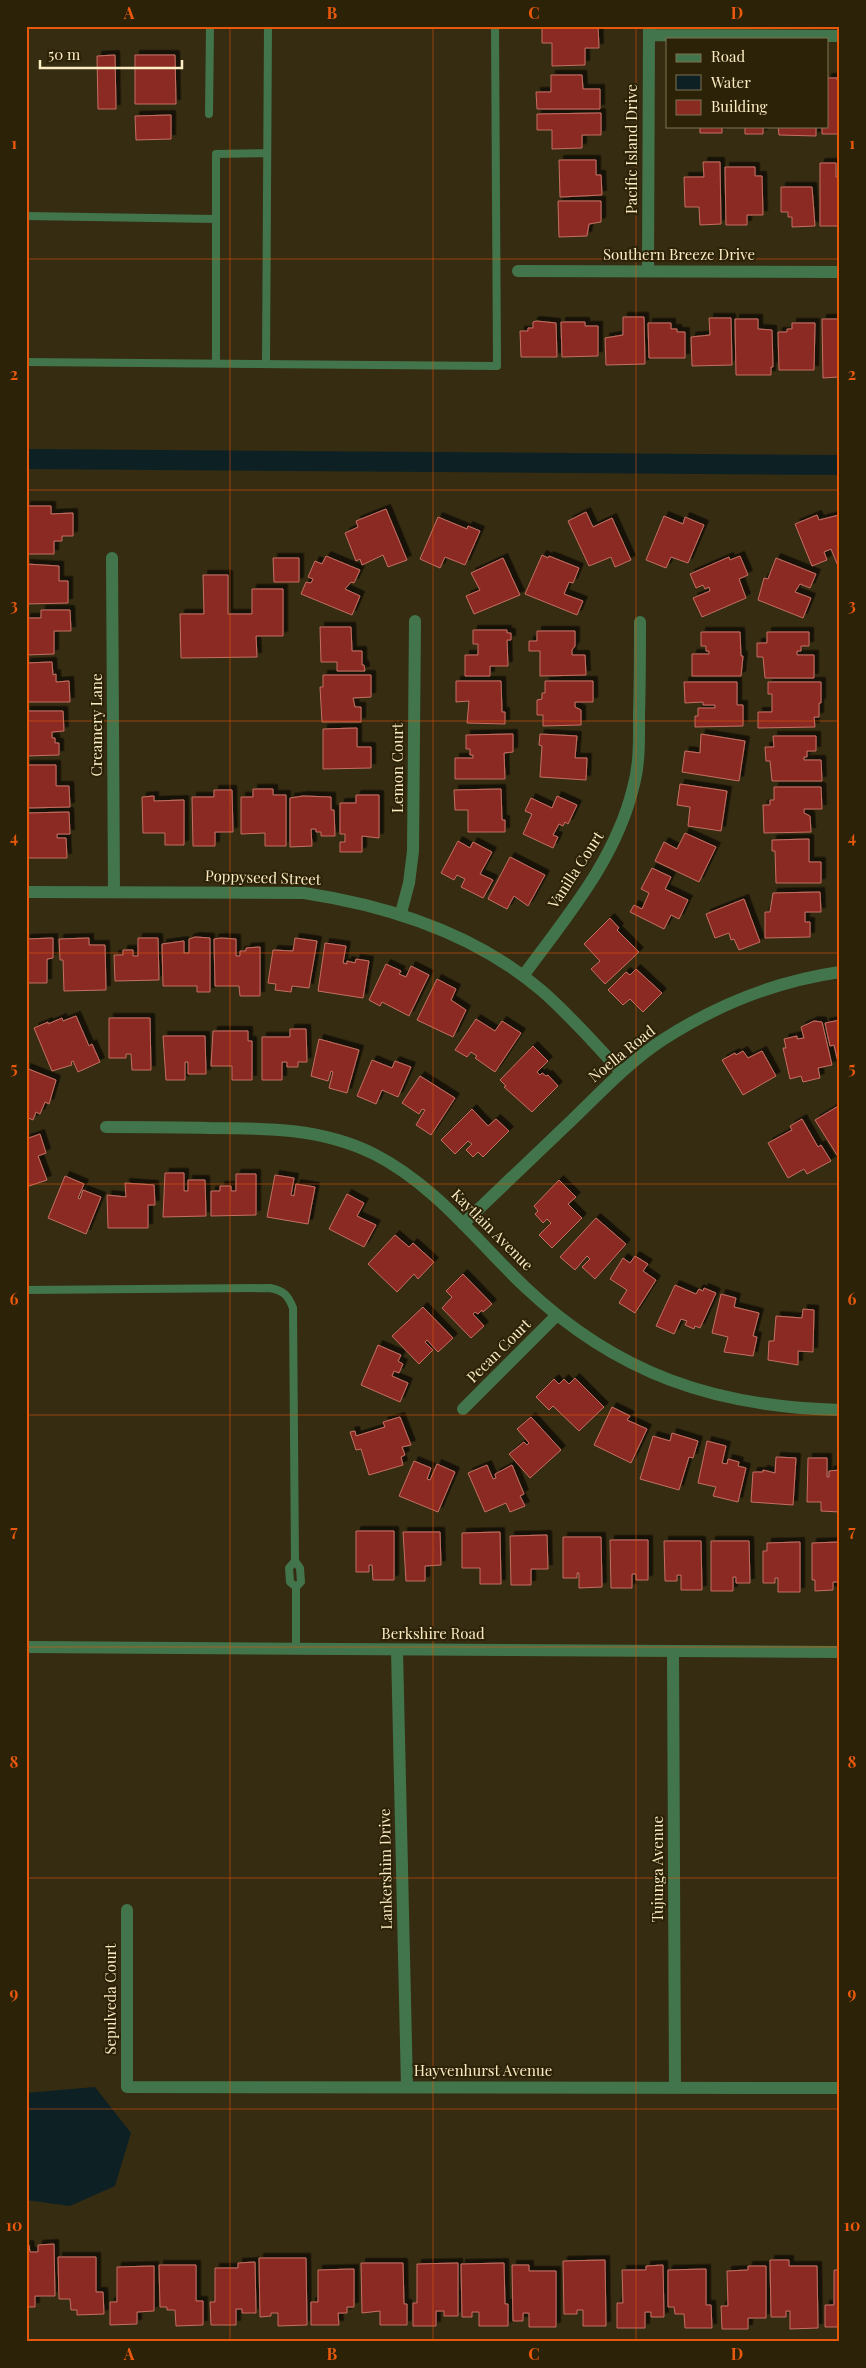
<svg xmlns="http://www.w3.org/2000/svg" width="866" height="2368" font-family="'Playfair Display',serif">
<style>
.water{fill:#0d2124}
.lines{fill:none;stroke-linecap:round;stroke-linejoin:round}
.canal{stroke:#0d2124;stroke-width:20}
.building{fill:#8a2b22;stroke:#c46f63;filter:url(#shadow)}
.service{stroke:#42754c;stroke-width:8}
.minor{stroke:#42754c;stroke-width:12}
.tertiary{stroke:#42754c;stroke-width:12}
.grid{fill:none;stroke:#e8590c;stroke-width:1;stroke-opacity:0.55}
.labels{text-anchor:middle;stroke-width:4;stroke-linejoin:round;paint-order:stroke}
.street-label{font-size:15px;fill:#fcecc4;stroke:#2c2207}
.neatline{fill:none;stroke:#e8590c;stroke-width:2}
.grid-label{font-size:16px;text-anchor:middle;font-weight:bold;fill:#e8590c}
</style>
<defs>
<filter id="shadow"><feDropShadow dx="4.5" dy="-4.5" stdDeviation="0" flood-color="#0009"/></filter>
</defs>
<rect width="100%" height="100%" fill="#362c11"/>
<path class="water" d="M95,2087l36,46 -16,53 -45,20 -44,-6v-107z"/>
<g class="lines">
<path class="canal" d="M26,459l814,6"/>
</g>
<path class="building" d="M598,26l1,22h-14v17l-33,1v-23h-10v-16z
M115,55l1,54h-18l-1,-53z
M135,55h40l1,49h-41z
M551,75h31l1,14h17v20h-63l-1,-17h15z
M827,78h10v2h3v54h-18v-8h5z
M601,113v22h-19v13l-30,1v-19h-15v-16z
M171,115v24l-35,1 -1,-24z
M700,126h22v7h-22z
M745,126h18v8h-18z
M778,126h38v10l-37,-1z
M559,160h37v15h5l1,20 -42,2z
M703,162h17l1,62 -21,1 -1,-18h-14l-1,-30h20z
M820,163h16v14h4v49h-20z
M725,167h30v9h7l1,39h-16v10h-21z
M781,187h31l3,39 -23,1v-10h-4v-5h-7z
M558,201h43v21l-12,2 -2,12 -28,1z
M623,317h21l1,47 -39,1 -1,-27 18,-3z
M709,318h22l1,47 -40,1 -1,-29 19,-2z
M735,319h23v10l14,1 1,37h-2v8h-35z
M822,319h18l-2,58 -15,1z
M536,321l20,2 1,34h-36l-1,-26h8v-3h5v-6z
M561,322h24v4h13v30l-36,1z
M648,323h23v6h6v3h8v26h-36z
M792,323h23l-1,47h-35l-1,-38h9v-3h5z
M26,506h25v8l22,-1v23h-11v5h-8v13h-26z
M386,509l21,51 -19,7 -5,-12 -21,10 -2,-6 -4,2 -11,-28 13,-6 -2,-6z
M586,512l7,15 19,-9 19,42 -16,7 -4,-10 -22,9 -21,-45z
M817,515l2,5 20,-5 1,51h-2l-7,-17 -7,3 3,8 -15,6 -17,-42z
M664,516l19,8 2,-7 19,8 -16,38 -17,-6 -5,11 -20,-8z
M438,517l29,12 1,-3 12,5 -15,34 -20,-8 -5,11 -20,-9z
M542,555l6,3 1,-2 30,12 -6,15 -4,-1 -5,12 19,7 -6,14 -52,-21z
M326,556l34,14 -6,13 -3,-1 -6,7 15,7 -8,19 -51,-21 5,-12 5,1 2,-4 -5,-2 7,-16 7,3z
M740,556l8,19 -9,4 7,19 -44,19 -9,-19 17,-7 -1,-4 -4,2 -2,-4 -7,3 -6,-14 39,-17 1,3z
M273,558h26v24h-25z
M503,558l17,37 -46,19 -8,-18 14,-6 -9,-17z
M776,558l40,16 -6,14 -10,-4 -5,8 16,6 -8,20 -45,-18 6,-22 4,1z
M26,564l33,2v15h9v22l-42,1z
M203,575h25v39h24v-25h31v47h-27l1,21 -76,1 -1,-44h24z
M41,610h29l1,21h-17v23l-28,1v-37h15z
M320,627h31l1,24h10v14h2l1,6h-28v-9h-16z
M473,630h34v3h4v7h-4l1,26h-18v10h-25v-21h13v-11h-5z
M537,631h38v15l-3,4v5h13l1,20 -46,1v-25h-11v-10h8z
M701,632h39l1,24h2l-2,20h-49v-22h17v-3h-3v-5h-5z
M767,632h42v14h-8v5h-4v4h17v23h-49l-2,-21h-6v-14h10z
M52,662l1,13 3,-1v8l13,-1 1,21h-44v-39z
M323,675h48v22l-18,1 2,9h6v15h-39l-2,-35h3z
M456,681h45l1,31h3v12l-38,-1 2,-22 -13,1z
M545,681h48v21h-18v5l6,3v15l-38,1v-11h-6v-15l5,-1v-6h3z
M684,682h53v23h6v21l-48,1v-11h3v-8h17v-3h-12v-3l-18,1z
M768,682h53v21h-2v14h-5l1,10 -57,1v-16h14v-18h-4z
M26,711h37l1,20 -12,1v6h3v5h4v12l-33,1z
M357,728v19h14v21l-48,1v-40z
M513,734v18l-9,1 1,26h-50v-21h18v-3h-3v-6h-4v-14z
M540,734l37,2 -2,22h12l-1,22 -46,-3 2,-31 -3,-1z
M701,734l44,7 -6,40 -57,-9 3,-21 15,2z
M773,736h43v15h-9v6h-3v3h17l1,21h-50l-2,-20h-4l-1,-14h9z
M26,765h30v21h13l1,21 -44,1z
M680,784l47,7 -6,40 -33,-5 2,-19 -13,-2z
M774,787h47l1,22h-18v4l6,3 1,16 -47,1 -1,-28h7v-5h4z
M253,789h20v6h13v51h-21v-13l-24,1v-37h12z
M501,789l1,31h3v12h-37v-22h-13l-1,-20z
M214,790h18l1,42h-18v14h-22l-1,-49h22z
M356,795h23v43l-17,-2v16h-22v-10h5v-8h-5v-31h16z
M154,796v5l30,-1v45h-19v-12h-22l-1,-36z
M303,796l28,1v13h3l1,26h-14v-4h-5v-3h-5l1,17 -22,1v-49z
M557,796l20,9 -9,19 -3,-2 -2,4 -4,-2 -6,11 5,2 -5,11 -30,-14 9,-20 -7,-3 6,-13 21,10z
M69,812l1,22h-13v4h9l1,20h-41v-45z
M685,833l31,14 -17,35 -44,-21 9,-19 13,7z
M809,839v23h12v21h-45l-1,-32h-3v-11z
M458,841l12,7 3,-6 19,10 -12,22 13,6 -10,18 -22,-11 4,-8 -8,-4 -3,5 -13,-7z
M510,857l35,18 -17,31 -14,-10 -7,13 -19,-10z
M652,868l19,9 -6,12 23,11 -9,19 -8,-4 -7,14 -34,-17 4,-7 8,4 7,-16 -8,-4z
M820,892l1,20h-16v10h5v15l-45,1v-26h5l3,-19z
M744,899l16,43 -21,8 -5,-11 -3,1 -2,-7 -14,5 -9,-24z
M610,918l9,10 -2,2 22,22 -34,32 -14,-15 9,-8 -16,-17z
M195,937l15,1v54h-13v-6h-34l-1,-42 22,-3v12h5v-14z
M53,938v20l-6,1v24h-21v-44z
M89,938v7h16l1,45 -42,1 -1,-31h-3l-1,-21z
M138,938h20l1,42 -44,1 -1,-26h9v-5h10v6h5z
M221,938l15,1v17h4v-5h6v-3l14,-1v49h-20l-1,-10h-24l-1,-47z
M295,938l22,3 -8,47 -17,-2 -1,6 -16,-2 1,-6 -8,-1 5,-33 20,1z
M325,943l21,3 -3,17 4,1v-3l8,2 1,-4 13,2 -6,37 -45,-7z
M386,964l15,7 -2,3 7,3 5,-11 18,9 -20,41 -27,-14 -2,4 -11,-6z
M636,969l26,24 -19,19 -13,-13 -7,6 -15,-15 18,-18 4,3z
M437,979l19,10 -5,11 15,10 -13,27 -36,-17z
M76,1016l13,30 3,-2 8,18 -22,10 -5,-11 -2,1 1,3 -20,6 -18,-43 14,-6v2l14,-6 1,3z
M109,1018h41l1,52h-19l-1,-16h-5v4h-17z
M476,1019l19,12 7,-10 19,12 -26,39 -20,-14 2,-2 -6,-4 -4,5 -12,-7z
M840,1020v42h-2l-4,-17 -4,1 -5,-23z
M814,1021l8,1 10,43 -14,3 2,10 -17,4 -2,-6 -11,3 -7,-31h3l-2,-9 13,-3v3l7,-1 -3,-11z
M290,1029h16l1,33h-9v5h-11v-5h-5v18h-20v-43h28z
M213,1031h35v10h4v39h-20v-14h-21z
M163,1036h42l1,38h-18v-12h-3v18h-19z
M319,1039l40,11 -12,43 -18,-5 4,-16 -2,-1 -3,10 -17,-5z
M533,1046l15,15 -11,11 3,3 2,-2 4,3 2,-1 10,11 -26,26 -28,-25 2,-1 -6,-6z
M743,1051l5,7 14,-7 14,25 -33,19 -21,-35 13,-7 1,2z
M372,1060l20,8 3,-7 16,6 -13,30 -16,-7 -6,14 -19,-8z
M26,1068l30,12 -7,24 -4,-2 -5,12 -4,-2 -3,8 -7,-3z
M420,1076l35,22 -24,37 -15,-10 9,-15 -3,-1 -3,5 -17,-11z
M840,1105v49l-3,1 -22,-35z
M472,1109l16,17 8,-7 13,12 -26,26 -5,-5 -5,5 -7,-7 6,-6 -4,-3 -13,13 -14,-14z
M802,1119l16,28 3,-2 10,16 -24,13 -3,-5 -16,9 -20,-35 24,-13 -2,-4z
M40,1134l6,19 -8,3 9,24 -21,7v-48z
M165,1173h19v18h4v-11h17l1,36 -43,1z
M236,1174h20v41l-45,1v-25h9v-5h11v5h5z
M275,1175l19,3 -3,17 3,1 2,-12 19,3 -7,37 -41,-7z
M65,1176l19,8 -6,14 2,1 3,-9 18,7 -15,37 -38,-16z
M559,1180l17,17 -8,7 14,14 -30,30 -13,-13 12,-12 -4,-4 -4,4 -8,-9 3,-3 -4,-5z
M125,1183l29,2 1,20h-7v23h-40l-1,-33 19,2z
M347,1194l17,9 -7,13 19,9 -12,22 -35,-18z
M596,1218l30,26 -31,35 -13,-12 8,-8 -3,-3 -12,14 -15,-13z
M395,1235l14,12 4,-4 21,19 -16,17 -4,-5 -17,18 -29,-28z
M635,1256l13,8 -5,7 13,9 -21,33 -16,-10 8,-13 -17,-11 13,-21 7,5z
M463,1274l29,30 -9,8 -1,-2 -4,4 -3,-2 -2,2 11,12 -13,12 -29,-30 10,-11 -6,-6z
M675,1285l21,9 3,-5 4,2 1,-3 12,5 -16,35 -5,-2 -1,3 -9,-4 2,-4 -6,-2 -7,15 -18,-8z
M721,1294l15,4 -2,9 25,6 -6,23 4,1 -4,19 -29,-4 4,-15 -16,-4z
M423,1307l30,31 -15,14 -11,-12 -2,2 8,8 -14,14 -27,-28z
M803,1309l11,1 -1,42 -15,-1v14l-30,-5 1,-19h5l2,-25 26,2z
M378,1345l23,10 -3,6 5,3 -4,9 -5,-2 -2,5 16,7 -8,19 -39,-17z
M575,1378l29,29 -25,24 -26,-25 -4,4 -13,-13 18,-18 5,5 5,-5 5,5z
M612,1407l18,9 -3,4 20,9 -16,34 -37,-18z
M400,1417l11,28 -9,2 3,8 -4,2 2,8 -34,10 -8,-26 -5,1 -6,-18 5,-1 1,5 29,-9 -2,-5z
M531,1417l30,33 -31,28 -21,-24 15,-12 3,3 2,-2 -12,-14z
M672,1433l26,8 -5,17 -4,-1 -10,33 -39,-11 13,-43 17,5z
M707,1441l19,5 -4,17 5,1 1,-5 11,3 -1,4 8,2 -8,34 -25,-6 3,-9 -18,-4z
M776,1457l20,1 -3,47 -42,-3 2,-30h10v-2l12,3z
M808,1458h19v19h2v-6l11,-1v42l-19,-1v-9h-14z
M414,1461l17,7 -4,11 3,1 7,-16 18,8 -17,40 -39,-16z
M487,1465l6,14 3,-1 -1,-4 17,-9 12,29 -4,2 5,10 -15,6 -4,-9 -21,9 -17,-39z
M356,1531h38v49h-21l-1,-15h-3v7h-13z
M403,1532h37l1,33 -16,1v15h-19z
M500,1532l1,52h-21v-16h-18v-35z
M547,1535l1,34h-17v16h-20l-1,-49z
M563,1537h38l1,50 -23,1v-15h-2v5h-14z
M610,1540h38v40h-12v-6h-4v14h-21z
M664,1541h37l1,49h-21v-15h-4v6h-12z
M711,1541h38l1,42h-14v-6h-3v14h-22z
M800,1542v50h-22v-14h-3v5h-12v-32h4v-8z
M840,1542v40h-7v8l-18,1v-11h-3v-37z
M54,2244l1,52h-20v11h-9v-62h3l1,7h8v-7z
M58,2257h38v35h7l1,22 -27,1v-5h-6l-1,-11h-11z
M259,2258h47l1,67 -29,1v-13h-7v3l-11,1z
M605,2260l1,66h-23v-16h-6v4h-13l-1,-53z
M770,2260h19v6h28l1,62 -28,1v-18h-4v6h-15z
M255,2262l1,51h-14v-4h-6v16h-25l-1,-23h5v-34h23v-5z
M361,2263h42l1,41h3v21h-27v-14l-18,2z
M458,2263v53h-14v-5h-8v15h-23v-23h4v-39z
M504,2263l1,41h3v22h-29v-14h-7v5h-10l-1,-53z
M159,2265h37v36h7v24l-27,1 -1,-16h-8v-3h-7z
M512,2265h17v6h27v56h-27v-14h-6v8h-10z
M663,2265l1,52h-13v-5h-6v16h-28v-25h6l-1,-33h24v-4z
M154,2266v45l-17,1v12l-27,1v-23h7v-35z
M748,2266h18v52h-18v11h-26l-1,-23h7l-1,-35 21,-1z
M354,2269v38h-7v6h-9l1,12h-28v-23h7v-32z
M706,2269v36h5l1,23h-27l-1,-14h-9l-1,-7h-6v-37z
M834,2270h6v57h-15v-22h9z"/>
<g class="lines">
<path class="service" d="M209,114l1,-88
M26,216l190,3
M26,362l471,4 -2,-340
M216,362v-208l51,-1
M266,363l2,-337
M26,1290l244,-2c14,3 18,7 23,20l2,253 5,7 1,14 -5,5v63
M295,1561l-6,7 1,14 6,5"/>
<path class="minor" d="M649,35l191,1
M518,271l322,1
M648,271l1,-245
M112,558l2,334
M26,892l278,1c86,13 170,40 237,97 29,25 54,54 80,82
M401,913l8,-30 4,-32 2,-230
M523,976c43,-59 92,-115 110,-188 7,-24 6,-50 6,-75 1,-31 1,-61 1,-91
M106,1127c34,0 69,0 103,1 57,0 113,0 165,26 61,31 103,87 151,133 92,87 190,120 315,123
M463,1224c37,-35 73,-70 110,-105 29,-28 57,-58 91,-80 53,-34 113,-58 176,-67
M463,1409l94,-94
M397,1650l10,437
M673,1651l2,437
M127,1910v177l713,1"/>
<path class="tertiary" d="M26,1647l814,5"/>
</g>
<path class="grid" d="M230,26v2316M433,26v2316M636,26v2316M26,259h814M26,490h814M26,721h814M26,953h814M26,1184h814M26,1415h814M26,1647h814M26,1878h814M26,2109h814"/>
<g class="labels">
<g class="street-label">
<text transform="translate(632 149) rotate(-90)" y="5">Pacific Island Drive</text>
<text x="679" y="260">Southern Breeze Drive</text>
<text transform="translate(97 725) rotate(-90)" y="5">Creamery Lane</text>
<text transform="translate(398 768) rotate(-90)" y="5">Lemon Court</text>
<text transform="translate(576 870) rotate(-57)" y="5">Vanilla Court</text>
<text transform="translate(263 878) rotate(2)" y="5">Poppyseed Street</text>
<text transform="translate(622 1054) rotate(-39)" y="5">Noella Road</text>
<text transform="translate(492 1230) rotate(45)" y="5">Kaytlain Avenue</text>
<text transform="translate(499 1351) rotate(-45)" y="5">Pecan Court</text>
<text x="433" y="1639">Berkshire Road</text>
<text transform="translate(386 1869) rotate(-91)" y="5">Lankershim Drive</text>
<text transform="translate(658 1869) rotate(-90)" y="5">Tujunga Avenue</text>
<text transform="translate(111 1999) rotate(-90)" y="5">Sepulveda Court</text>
<text x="483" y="2076">Hayvenhurst Avenue</text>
</g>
</g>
<rect width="866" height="2368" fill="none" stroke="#2c2207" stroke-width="55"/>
<rect x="666" y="38" width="162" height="90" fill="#2c2207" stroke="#7f7353"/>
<rect x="676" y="54" width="25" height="8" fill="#42754c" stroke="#7f7353"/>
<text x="711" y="62" font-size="15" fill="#fcecc4">Road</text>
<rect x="676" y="75" width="25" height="15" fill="#0d2124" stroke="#7f7353"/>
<text x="711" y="88" font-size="15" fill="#fcecc4">Water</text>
<rect x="676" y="100" width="25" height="15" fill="#8a2b22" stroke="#7f7353"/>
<text x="711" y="112" font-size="15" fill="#fcecc4">Building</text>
<path d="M40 60v8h142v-8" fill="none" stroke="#fcecc4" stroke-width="2.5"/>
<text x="48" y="60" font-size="15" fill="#fcecc4" stroke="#2c2207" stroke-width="4" paint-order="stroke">50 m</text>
<rect x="28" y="28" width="810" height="2312" class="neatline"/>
<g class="grid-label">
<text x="129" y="19">A</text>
<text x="332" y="19">B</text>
<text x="534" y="19">C</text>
<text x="737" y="19">D</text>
<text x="14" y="149">1</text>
<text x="852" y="149">1</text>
<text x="14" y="380">2</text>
<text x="852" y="380">2</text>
<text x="14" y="611">3</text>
<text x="852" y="611">3</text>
<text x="14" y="843">4</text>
<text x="852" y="843">4</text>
<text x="14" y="1074">5</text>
<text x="852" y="1074">5</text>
<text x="14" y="1305">6</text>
<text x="852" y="1305">6</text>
<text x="14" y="1537">7</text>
<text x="852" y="1537">7</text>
<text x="14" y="1768">8</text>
<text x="852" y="1768">8</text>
<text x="14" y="1999">9</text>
<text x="852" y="1999">9</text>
<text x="14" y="2231">10</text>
<text x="852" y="2231">10</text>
<text x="129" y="2360">A</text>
<text x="332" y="2360">B</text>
<text x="534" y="2360">C</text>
<text x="737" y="2360">D</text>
</g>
</svg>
